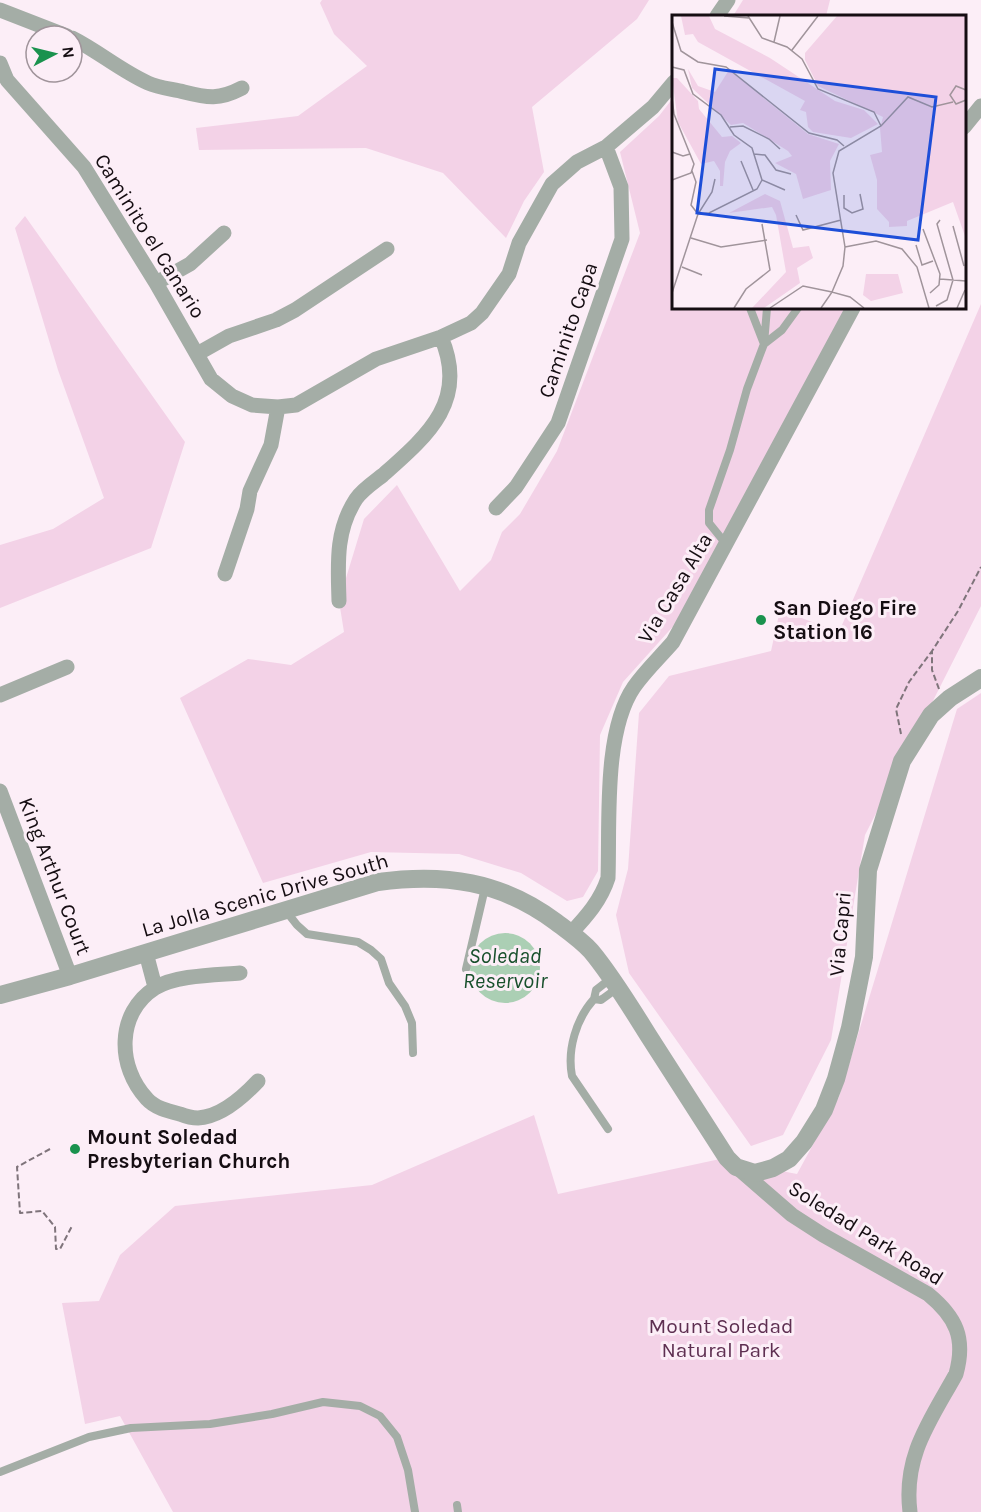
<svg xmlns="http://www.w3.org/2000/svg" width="981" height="1512" font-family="Karla,sans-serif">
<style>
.green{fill:#f3d2e7}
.water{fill:#abcfb4}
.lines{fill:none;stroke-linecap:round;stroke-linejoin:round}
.path{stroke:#7f747b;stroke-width:2;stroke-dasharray:6 3;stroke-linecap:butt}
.service{stroke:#a4ada6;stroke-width:8}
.minor{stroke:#a4ada6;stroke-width:15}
.tertiary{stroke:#a4ada6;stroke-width:18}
.poi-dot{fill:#1a924e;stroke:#fceef7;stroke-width:2}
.labels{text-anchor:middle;stroke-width:6;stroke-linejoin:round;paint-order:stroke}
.street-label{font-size:21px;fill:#150d12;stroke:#fceef7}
.poi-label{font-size:21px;font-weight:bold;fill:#150d12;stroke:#fceef7;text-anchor:start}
.park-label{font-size:21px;fill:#5e2f51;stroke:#fceef7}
.water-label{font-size:22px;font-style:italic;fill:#18502c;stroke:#fceef7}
.inset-road{fill:none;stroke:#a0949b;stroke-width:1.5}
.view{fill:#1d4ed8;fill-opacity:0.15;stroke:#1d4ed8;stroke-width:3}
.inset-edge{fill:none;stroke:#150d12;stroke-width:3}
</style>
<rect width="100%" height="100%" fill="#fceef7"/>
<path class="green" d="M322,0h327l-12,19 -105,88 12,65 -20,29 -18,37 -63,-65 -77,-25 -167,2 -3,-22 102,-12 69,-50 -33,-32 -14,-31z
M743,0h87l-4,16h-93z
M673,98l1,210h180l-177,314 -54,60 -23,53 -2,136 -15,26 -16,4 -46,-28 -62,-19 -88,-2 -108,31 -83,-185 68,-39 43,6 53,-33 -5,-31 25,-82 33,-34 63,106 31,-31 11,-28 18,-18 37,-63 83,-218 -20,-81 39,-36z
M25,216l160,226 -34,106 -151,60v-63l53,-16 51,-31 -46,-128 -43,-142z
M981,304v302l-116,229 -34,205 -48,95 -32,11 -122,-173 -13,-58 12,-46 11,-156 30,-37 102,-25 9,-41 59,22z
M981,693v819h-808l-53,-96 -35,8 -23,-121 37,-2 21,-46 55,-49 197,-21 162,-70 24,79 162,-35 77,15 42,-77 118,-388z"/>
<path class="water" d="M470 968a35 35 0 1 1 70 0a35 35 0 1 1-70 0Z"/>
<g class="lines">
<path class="path" d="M939,689l-7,-19v-19l26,-40 23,-44
M901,734l-5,-25 13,-27 23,-31
M50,1149l-33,18 3,46 22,-2 13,16 1,22h4l12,-23"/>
<path class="service" d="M750,308l14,36 3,-36
M726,544l-17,-21v-13l21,-60 17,-61 17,-45 18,-14 16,-22
M286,911l11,14 10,9 51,8 13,8 10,9 8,24 16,23 7,17 1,30
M466,969l19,-81
M605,983l9,1 -2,8 -11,8 -7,-1 2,-9z
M594,999c-18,20 -27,51 -22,77l36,53
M0,1472l89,-35 42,-9 79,-4 62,-10 51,-12 37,4 20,10 17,21 11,33 7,42
M457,1505l1,7"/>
<path class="minor" d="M0,10l67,26
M717,16l11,-16
M72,38c26,13 49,33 76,45 11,5 24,6 36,9 24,6 35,8 58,-4
M0,63l7,17 77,87 72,116 55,96 21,17 20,9 26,2 18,-2 80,-46 65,-22 30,-14 11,-10 27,-39 10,-31 33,-59 25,-22 29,-15 47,-40 21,-25
M964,127l17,-21
M156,283l34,-19 34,-31
M197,354l32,-18 47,-16 19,-10 92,-61
M496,508l20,-21 42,-64 64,-184 -1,-52 -15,-40
M225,574l22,-65 3,-18 21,-46 7,-38
M339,601c-1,-36 -4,-70 17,-102 6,-9 18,-17 27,-24 44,-39 86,-74 58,-138
M0,695l67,-28
M0,791l70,185
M571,933c16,-17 30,-33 37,-55 2,-54 -5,-146 26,-191 11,-16 26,-30 39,-45l180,-334
M146,953l9,34
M240,973c-24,2 -65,2 -85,15 -39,25 -38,79 -8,111 8,9 21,12 33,15 5,2 12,4 18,4 23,-1 45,-21 60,-37
M739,1169l53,46 31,20 105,59c28,23 38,44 28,80 -26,47 -53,82 -46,138"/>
<path class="tertiary" d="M0,995l70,-19 308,-94c67,-9 123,-1 178,40 12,9 25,18 35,29 21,25 42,60 59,87 26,40 51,80 77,120l9,9 19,6 18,-5 16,-9 15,-17 20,-32 12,-31 14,-51 14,-71 4,-87 34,-109 29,-46 19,-17 31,-20"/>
</g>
<g class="poi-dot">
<circle cx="761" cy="620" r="6"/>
<circle cx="75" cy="1149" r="6"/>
</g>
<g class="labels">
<g class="street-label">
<text transform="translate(150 236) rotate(58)" y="7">Caminito el Canario</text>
<text transform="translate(568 330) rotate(-71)" y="7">Caminito Capa</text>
<text transform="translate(675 588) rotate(-59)" y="7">Via Casa Alta</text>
<text transform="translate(55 876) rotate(69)" y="7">King Arthur Court</text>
<text transform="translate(265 895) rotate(-16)" y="7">La Jolla Scenic Drive South</text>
<text transform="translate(840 934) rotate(-85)" y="7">Via Capri</text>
<text transform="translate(866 1233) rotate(32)" y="7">Soledad Park Road</text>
</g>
<g class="poi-label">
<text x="773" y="615">San Diego Fire<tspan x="773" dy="24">Station 16</tspan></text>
<text x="87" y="1144">Mount Soledad<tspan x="87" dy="24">Presbyterian Church</tspan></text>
</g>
<g class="park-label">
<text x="721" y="1333">Mount Soledad<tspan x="721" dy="24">Natural Park</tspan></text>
</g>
<g class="water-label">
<text x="505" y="963">Soledad<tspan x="505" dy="25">Reservoir</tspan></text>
</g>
</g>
<g transform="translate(672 15)">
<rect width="294" height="294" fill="#fceef7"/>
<path d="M9,1h28l6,13 55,29 65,43 29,9 14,14 -27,14 -38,-6 -5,-5 -2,-15 -6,-2 5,-9 -107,-59 -5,-8 -8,1zM165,1h129v223l-13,-37 -46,19v5l-18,1v-5l-12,-13v-29l-7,-25 12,-3 -2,-24 3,-11 -65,-31 -13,-26v-7zM16,54l10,17 17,6 14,-22 79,64 31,10 -9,17 1,29 -28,9 -7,-25 -21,-11 17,-7 -4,-5 -45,-28 -12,2 -39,-37zM0,63h5l21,23 1,8 23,28 10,-1 9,7 -11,8 -5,11 -2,24h-3v-15l-6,-10 -13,3 -23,-42zM93,179l15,7 13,47 16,-2 4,12 -16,10 3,15 -36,25h-12l34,-36 -10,-57 -4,-8 -43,6zM194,259h32l5,19 -32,8 -8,-6z" fill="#f3d2e7"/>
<path class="inset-road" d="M52,1l25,2M76,1l14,22 25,9 15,12 16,30 56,23 7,14M0,7l9,29 17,11 28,5 83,66 28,7 7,6M102,27l6,-26M120,35l26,-34M0,52l12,3 9,24 28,21 13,20 18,13 10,32M294,75l-10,-4 -6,9 6,9 10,-4M0,83l2,16 20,50 -3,9 -19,7M58,112l13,-1 26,13 11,10M0,137l11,4 7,-2M82,139l11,1 11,15 15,4M69,146l12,29M20,156l4,11 -5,23 7,9M90,165l23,10M172,180v13l8,5 11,-4 -3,-15M26,199l11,-1 48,-24 5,-9M124,200l7,15 38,-10M281,211l11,40M251,214l17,45 -1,11 -9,8M19,223l30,9 46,-7M244,230l6,20 11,-4M173,232l-12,-74 6,-22 42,-25 27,-29 24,10 21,-5M173,232l31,-6 26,8 15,18 12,41M10,252l20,8M268,264l26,2M160,277l11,-26 2,-19M0,278l26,-79 14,-22 3,-13M264,291l11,-6 6,-20 -16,-56 3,-4M62,293l12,-19 24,-19 -8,-46M98,293l33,-22 29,6M149,293l11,-16 18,5 14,11M285,293l8,-18"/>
<path class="view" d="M43,54l221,28 -18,143 -221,-27z"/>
<rect width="294" height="294" class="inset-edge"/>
</g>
<g transform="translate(54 54) rotate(83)"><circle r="28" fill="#fceef7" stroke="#a0949b" stroke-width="1.5"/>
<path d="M0-4.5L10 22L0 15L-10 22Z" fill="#1a924e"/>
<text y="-9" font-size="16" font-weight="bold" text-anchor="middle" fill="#150d12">N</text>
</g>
</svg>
